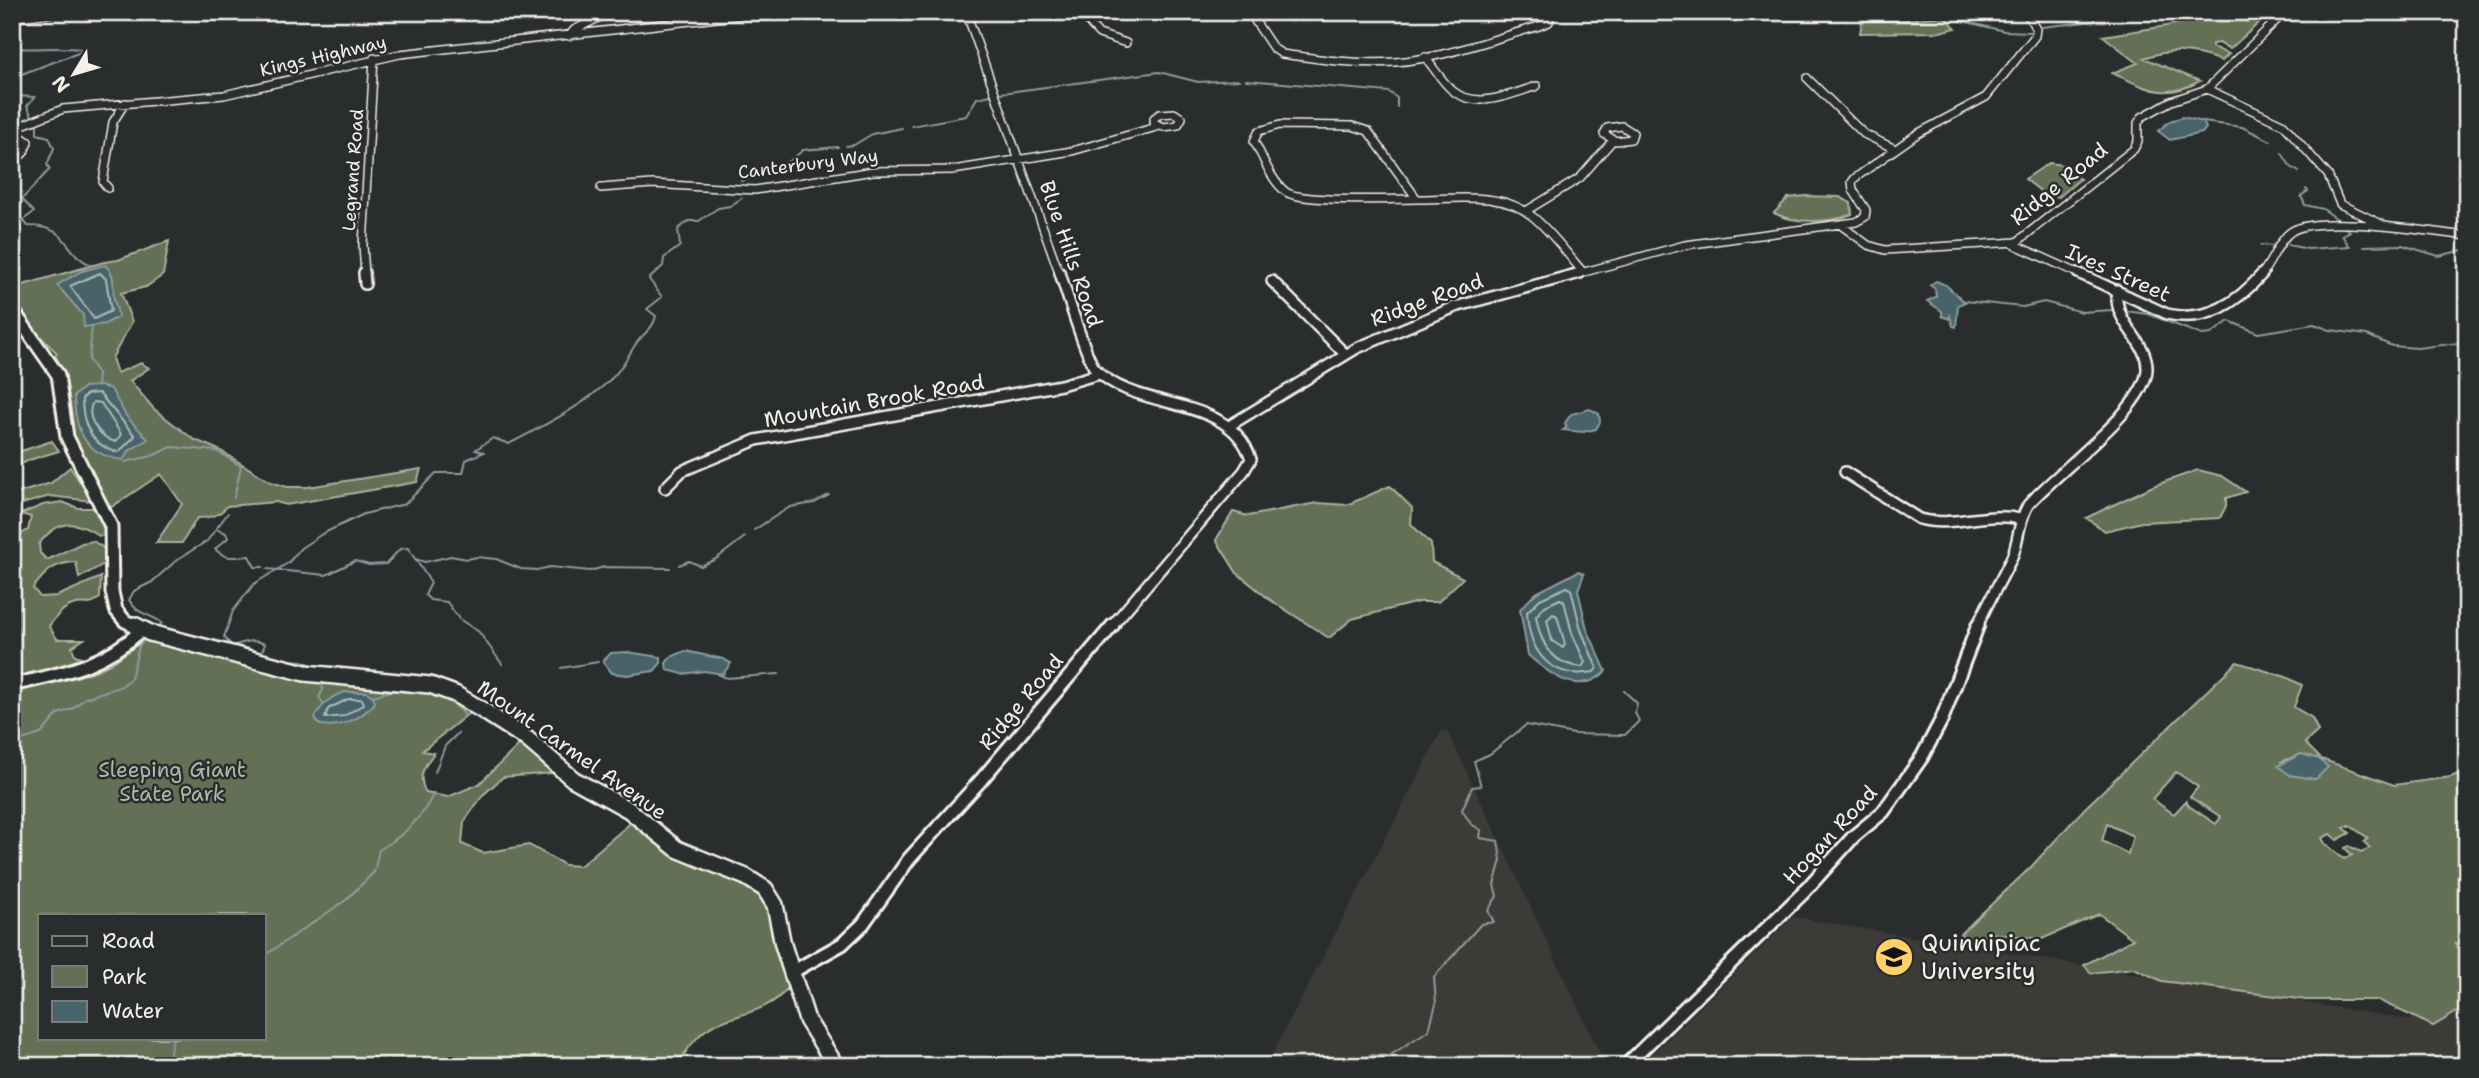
<svg xmlns="http://www.w3.org/2000/svg" width="2479" height="1078" font-family="'Shantell Sans',sans-serif">
<style>
.built{fill:#3d3a39}
.green{fill:#636f56;stroke:#acb09f;stroke-width:2;fill-rule:evenodd}
.water{fill:#466469;stroke:#8c9c9c;stroke-width:2}
.lines{fill:none;stroke-linecap:round;stroke-linejoin:round}
.shore{stroke:#aeb9b5;stroke-width:2}
.stream{stroke:#8c9c9c;stroke-width:2}
.minor-far2-casing{stroke:#f4f1e8;stroke-width:10}
.minor-far1-casing{stroke:#f4f1e8;stroke-width:14}
.minor-casing{stroke:#f4f1e8;stroke-width:17}
.major-far2-casing{stroke:#f4f1e8;stroke-width:12}
.major-far1-casing{stroke:#f4f1e8;stroke-width:17}
.major-casing{stroke:#f4f1e8;stroke-width:20}
.minor-far2{stroke:#2a2d2e;stroke-width:7}
.minor-far1{stroke:#2a2d2e;stroke-width:9}
.minor{stroke:#2a2d2e;stroke-width:11}
.major-far2{stroke:#2a2d2e;stroke-width:9}
.major-far1{stroke:#2a2d2e;stroke-width:11}
.major{stroke:#2a2d2e;stroke-width:15}
.labels{text-anchor:middle;stroke-width:5;stroke-linejoin:round;paint-order:stroke}
.far-street-label{font-size:18px;fill:#f4f1e8;stroke:#2a2d2e}
.street-label{font-size:21px;fill:#f4f1e8;stroke:#2a2d2e}
.park-label{font-size:21px;fill:#b3b6a6;stroke:#2a2d2e}
.near-poi-label{font-size:24px;fill:#f4f1e8;stroke:#2a2d2e;text-anchor:start}
</style>
<rect width="100%" height="100%" fill="#2a2d2e"/>
<filter id="ink" filterUnits="userSpaceOnUse"><feTurbulence type="fractalNoise" baseFrequency=".0143" numOctaves="2"/><feDisplacementMap in="SourceGraphic" scale="14" xChannelSelector="R" yChannelSelector="G"/><feConvolveMatrix kernelMatrix="1 2 1 2 8 2 1 2 1" color-interpolation-filters="sRGB"/></filter>
<g filter="url(#ink)">
<path class="built" d="M1447,730l159,336h-340l175,-334z
M1793,917l616,103 58,-11v57h-827z"/>
<path class="green" d="M2195,12h76l-41,37 -11,-6 -7,1v3l17,7 -7,7c-28,-10 -49,-13 -78,-3l56,23c-37,20 -53,7 -88,-8l26,-10 -35,-27 64,-10 18,-5z
M1943,16l13,12 -16,4 -80,1 2,-12 44,-1z
M2049,163l14,2v6l17,8 -21,18 -16,-4 -18,-14z
M1805,196l35,1 11,6 1,11c-20,9 -58,10 -78,-1l14,-15z
M169,241l-6,34 -17,12 -25,6 11,29 -20,36 5,15 24,-10 8,5 -19,13 24,28 39,30 26,11 52,32 16,5h21l113,-18 -4,13 -131,23 -10,-3 -49,4c-7,10 -19,12 -30,12l-15,25h-26l26,-39 -21,-30 -51,34c-15,-26 -32,-55 -40,-84 -7,-26 -1,-45 -15,-69l2,-2c-16,-16 -45,-42 -45,-65l92,-26 14,-2z
M52,441l7,10 -30,9 -17,9v-15z
M70,467l22,32 -1,2 -41,-5 -38,11v-12l39,-12z
M2198,470l24,6 24,16 -20,6v8l-6,12 -78,4 -37,9 -19,-13 67,-32z
M1390,486l22,22 -1,16 20,20 1,18 31,16 -25,24h-20l-66,17 -23,19 -60,-39 -32,-26 -21,-33 17,-28 15,4 69,-13 30,2z
M62,502l16,6h18l10,27 -7,1c-25,-18 -43,-15 -60,8l1,9 7,7 35,-17 11,-2 12,8 -1,15 -25,14 -3,-16c-22,1 -29,8 -43,26l7,9 17,-1 44,-19 -1,21 -10,6c-21,-3 -29,6 -41,22l8,13h27l-12,8 3,8 16,5 -79,21v-142l16,-9 3,-13 -10,-3 22,-9z
M150,638l293,57 30,15 -51,41 12,2c-11,15 -17,23 -8,40l22,4 31,-13 42,-41 33,30 -51,4 -20,18 -19,27 -2,22 21,9 46,-8 36,20 15,1 54,-46 115,63 15,13 6,11 18,81c-21,25 -47,24 -74,37 -16,7 -28,27 -38,41h-664v-376c30,-6 64,-10 92,-23 17,-7 29,-23 46,-29zM40,915h224v123h-224z
M2237,662l49,15 16,8 -8,22 18,11 6,13 -13,12 16,16 73,26 57,-8 16,-7v175l-12,-1 12,18v44l-34,20 -55,-26h-72l-144,-19 -28,-13 -43,5 -7,-8 49,-26 -34,-25 -57,25 -52,-6 -19,9 -11,-8 71,-67 53,-58zM2301,754l18,5 8,8 -11,12 -26,-4 -9,-13zM2176,772l22,15 -8,10 31,20 -5,7 -27,-18 -3,-5 -12,13 -22,-15zM2107,824l26,12 -5,18 -26,-13zM2349,825l19,13 -4,4 6,6 -9,4 -12,-6 -4,2 7,7 -8,4 -19,-15 -3,-6 8,-4 7,6 13,-7 -6,-5z"/>
<path class="water" d="M2183,117l20,5 3,6 -4,5 -32,7 -12,-9 12,-10z
M105,265c12,11 7,21 9,34 1,7 4,10 4,18l-13,7 -21,3 -1,-12 -26,-30 25,-14z
M1936,281l10,4 19,17 -7,3 -2,22 -3,-1 -3,-10 -1,3 -7,-3v-5l-15,-10 9,-4 -1,-8 -5,-4z
M100,386l11,3 15,27 22,23 -19,12 -6,9c-38,-5 -48,-29 -49,-64l10,-9z
M1590,409l9,5 1,8 -4,7 -13,3 -20,-2 4,-3 -2,-4 6,-9z
M1579,571l5,3 -6,16 9,39 19,42c-26,27 -56,4 -78,-16l-8,-46 16,-16z
M685,651l38,8 8,4 -8,11 -19,-3 -21,3 -16,-4 -1,-7 5,-6z
M627,652l34,5v6l-7,8 -27,4 -15,-2 -9,-12 8,-8z
M346,692h20l7,4 2,7c-15,16 -36,27 -57,21l-3,-7c8,-14 16,-21 31,-25z
M2301,754l18,5 9,8 -12,12 -26,-4 -12,-9z"/>
<g class="lines">
<path class="shore" d="M100,273l6,6 5,32 -17,8 -24,-33z
M99,393l36,43 -16,16c-27,-5 -37,-27 -37,-53l5,-5z
M93,402l8,1 20,31 -5,8c-16,-4 -32,-25 -23,-40z
M1567,587l4,2 10,41 16,38 -3,4c-43,8 -65,-19 -67,-60l13,-13z
M1560,599l4,2 8,32 13,29 -3,5c-30,-2 -42,-23 -46,-51l9,-10z
M1553,614l4,2 8,28 -2,4 -11,-7 -5,-21z
M348,699h14l2,5 -20,12 -19,2 3,-9z"/>
<path class="stream" d="M1762,12c15,9 38,11 53,1l22,5 81,-6
M1926,12l78,19 26,1
M2042,27l53,-6v-4l5,-1 -4,-3 5,-1
M12,48c23,2 45,-2 68,1l1,3 -65,24 -4,4
M1246,80l143,12 8,6v9
M1001,93l158,-21 39,10 41,-2
M12,96l23,1 -8,9 5,10
M37,122v12l12,3 5,11 -7,17 3,4 -28,30 12,13 -11,8 5,6c43,0 34,26 63,39
M2203,122l39,5 29,14
M912,126l54,-10 11,-18 14,-3
M846,146l8,-1 18,-11 30,-6
M2282,153l8,13 9,6
M741,181l49,-20 13,-11 35,-3
M2306,189l2,2 -7,5 4,9 18,4 17,12
M12,222l12,-3
M2345,228l5,3 -8,4 7,11
M2261,245l12,1 4,-4
M2288,245l20,4 42,-3
M2364,246l38,-1 37,11 28,-7
M1964,301l59,6 21,-5 38,10 30,-2
M2125,311l23,3 54,21 9,-1 18,-13 29,12 56,-9 16,6 37,5 25,11 25,2 42,-5 8,-8
M92,327l-3,33 9,14 -1,13
M125,462l27,-6 20,-9 44,4 25,15 -7,32
M218,530l8,3 2,5 -13,11c11,11 20,8 34,7l6,11h8
M754,530l36,-23 24,-4 15,-8
M416,560l15,23 -6,12 5,5 17,2 12,17 20,13 23,32
M679,565l10,-4 12,5 15,-7 29,-22
M267,569l59,6 29,-14 14,4 17,-1 14,-15 8,-1 7,11 10,3 26,-6 16,3 10,-2 19,2 25,10 16,1 13,-3 40,4 14,-4 66,1
M158,627l4,-4c-11,-9 -25,-8 -33,-23l5,-9 18,-9 26,-23 29,-18 21,-28
M261,654l4,-10c-11,-6 -22,-1 -33,2l-8,-9 9,-26 21,-27 34,-21 13,-15 21,-14 42,-20 41,-10 31,-31h27l3,-13 18,-8 -9,-2 18,-12 16,6c36,-19 75,-38 104,-67 11,-11 16,-24 25,-36 8,-10 15,-12 18,-25l-9,-7 15,-12 -13,-18 14,-13 1,-8 16,-12 -2,-17 11,-8h10l19,-13 12,-2 12,-8
M285,660l18,1 13,6
M561,668l37,-6
M718,674l9,4 52,-4
M322,683l1,7 -4,7 5,8
M373,696c9,-2 18,-6 27,-6 20,0 54,8 65,26
M12,743l29,-9 17,-20 14,-5 13,-11 37,-12 9,-8 8,-32 7,-8
M435,772l10,-26 13,-13
M264,956l82,-56 28,-28 5,-22c24,-14 43,-31 55,-57
M167,1066l6,-28
M1356,1066l14,-11 19,1 40,-26 7,-26 -2,-27 47,-53 13,-2 -6,-11 9,-15 -3,-11 7,-25 -3,-19 -18,-3 1,-8 -10,-6 -9,-14 10,-23 9,-1 -7,-25 16,-7 36,-29 48,9 51,1 14,-14 -4,-8 2,-10 -13,-12"/>
<g class="minor-far2-casing">
<path id="minor-far2" d="M966,12l94,263
M1091,12l-2,11 10,11 27,9
M1257,12l-2,9 18,27 9,6c38,5 75,11 113,8 48,-4 95,-22 141,-35l13,-5 1,-10
M569,36l5,-6 36,-18
M1425,57c9,11 17,25 28,34 24,19 58,3 84,-5
M1807,78l57,56 31,15
M2207,89l77,36 44,50 12,29 45,22
M1174,113l8,5 -4,7 -14,2 -10,-4v-5l6,-4z
M1280,125l72,1 16,5 49,68c-23,0 -116,4 -131,-7 -15,-11 -23,-35 -32,-51l5,-10z
M1622,126l11,7 -2,6 -15,2 -12,-7 3,-6z
M12,129l51,-20 161,-14 176,-41 370,-42
M108,188l-5,-6 10,-60 12,-19
M601,188l51,-4 103,6 118,-19 80,-1 119,-19 88,-25
M1417,199c37,0 85,-8 115,17 20,16 34,37 51,56
M1526,211l54,-33 33,-38
M1842,226l26,19 17,5 132,-8 117,-93 4,-8v-18l4,-6 29,-16 36,-12 78,-77
M2013,244l69,31
M365,275l-2,-30 11,-187
M1573,275l112,-30 171,-23 9,-5 1,-7 -13,-20 -1,-8 3,-4 62,-44 69,-37 49,-61 1,-7 -10,-17
M2261,275c11,-13 18,-36 31,-44 28,-17 140,1 175,5"/>
</g>
<g class="minor-far1-casing">
<path id="minor-far1" d="M364,273l1,11
M1060,273c6,18 26,85 35,96 41,44 135,24 156,90l-7,12 -133,156
M2078,273l89,41c40,9 70,-11 96,-41
M1272,281l73,73
M1229,426l128,-78 98,-41 125,-34
M1845,472l74,47c34,9 66,-8 101,0
M665,488l17,-17 74,-31 305,-55 38,-11
M1977,627c10,-24 24,-46 35,-70 7,-17 6,-35 16,-52 28,-33 118,-96 119,-136 1,-30 -34,-44 -30,-79"/>
</g>
<g class="minor-casing">
<path id="minor" d="M12,685c52,-12 89,-18 130,-55
M792,972l50,-28 21,-20 46,-65 72,-79 132,-155
M1625,1066l178,-173 51,-57 29,-24 39,-55 20,-38 36,-94"/>
</g>
<g class="major-far2-casing">
<path id="major-far2" d="M12,17l40,-5
M12,132l15,10 -4,10 -11,10"/>
</g>
<g class="major-far1-casing">
<path id="major-far1" d="M12,309l46,66 9,62 44,89 1,66 4,18 9,11 13,6"/>
</g>
<g class="major-casing">
<path id="major" d="M134,625l16,8 155,40 125,12 25,9 27,16 45,29 46,40 56,31 48,39 69,28 19,12 10,16 8,40 24,75 29,46"/>
</g>
<use href="#minor-far2" class="minor-far2"/>
<use href="#minor-far1" class="minor-far1"/>
<use href="#minor" class="minor"/>
<use href="#major-far2" class="major-far2"/>
<use href="#major-far1" class="major-far1"/>
<use href="#major" class="major"/>
</g>
</g>
<defs>
<g id="university-disc" transform="scale(2.0125)"><circle r="9.5" fill="#ffd166" stroke="#2a2d2e"/><path d="M0-5L7-2L0 1L-7-2ZM-4 1L0 2.5L4 1V4Q0 6-4 4Z" fill="#111"/></g>
</defs>
<g fill-rule="evenodd">
<use href="#university-disc" x="1894" y="957"/>
</g>
<g class="labels">
<g class="far-street-label">
<text transform="translate(323 56) rotate(-13)" y="6">Kings Highway</text>
<text transform="translate(808 164) rotate(-7)" y="6">Canterbury Way</text>
<text transform="translate(353 170) rotate(-86)" y="6">Legrand Road</text>
</g>
<g class="street-label">
<text transform="translate(2059 184) rotate(-39)" y="7">Ridge Road</text>
<text transform="translate(1071 254) rotate(71)" y="7">Blue Hills Road</text>
<text transform="translate(2118 273) rotate(24)" y="7">Ives Street</text>
<text transform="translate(1427 300) rotate(-20)" y="7">Ridge Road</text>
<text transform="translate(874 401) rotate(-10)" y="7">Mountain Brook Road</text>
<text transform="translate(1021 702) rotate(-50)" y="7">Ridge Road</text>
<text transform="translate(572 750) rotate(35)" y="7">Mount Carmel Avenue</text>
<text transform="translate(1830 835) rotate(-47)" y="7">Hogan Road</text>
</g>
<g class="park-label">
<text x="172" y="777">Sleeping Giant<tspan x="172" dy="24">State Park</tspan></text>
</g>
<g class="near-poi-label">
<text x="1921" y="951">Quinnipiac<tspan x="1921" dy="28">University</tspan></text>
</g>
</g>
<rect width="2479" height="1078" fill="none" stroke="#2a2d2e" stroke-width="42"/>
<rect x="21" y="21" width="2437" height="1036" fill="none" stroke="#f4f1e8" stroke-width="2.5" filter="url(#ink)"/>
<rect x="38" y="914" width="228" height="126" fill="#2a2d2e" stroke="#7b7b78" stroke-width="2"/>
<rect x="52" y="936" width="35" height="10" fill="#2a2d2e" stroke="#7b7b78" stroke-width="2"/>
<text x="102" y="948" font-size="21" fill="#f4f1e8">Road</text>
<rect x="52" y="966" width="35" height="21" fill="#636f56" stroke="#7b7b78" stroke-width="2"/>
<text x="102" y="984" font-size="21" fill="#f4f1e8">Park</text>
<rect x="52" y="1001" width="35" height="21" fill="#466469" stroke="#7b7b78" stroke-width="2"/>
<text x="102" y="1018" font-size="21" fill="#f4f1e8">Water</text>
<g transform="translate(74 74) rotate(232)" stroke="#2a2d2e" stroke-width="5" paint-order="stroke">
<path d="M0-5L12 26L0 18L-12 26Z" fill="#f4f1e8"/>
<text y="-10" font-size="19" font-weight="bold" text-anchor="middle" fill="#f4f1e8">N</text>
</g>
</svg>
